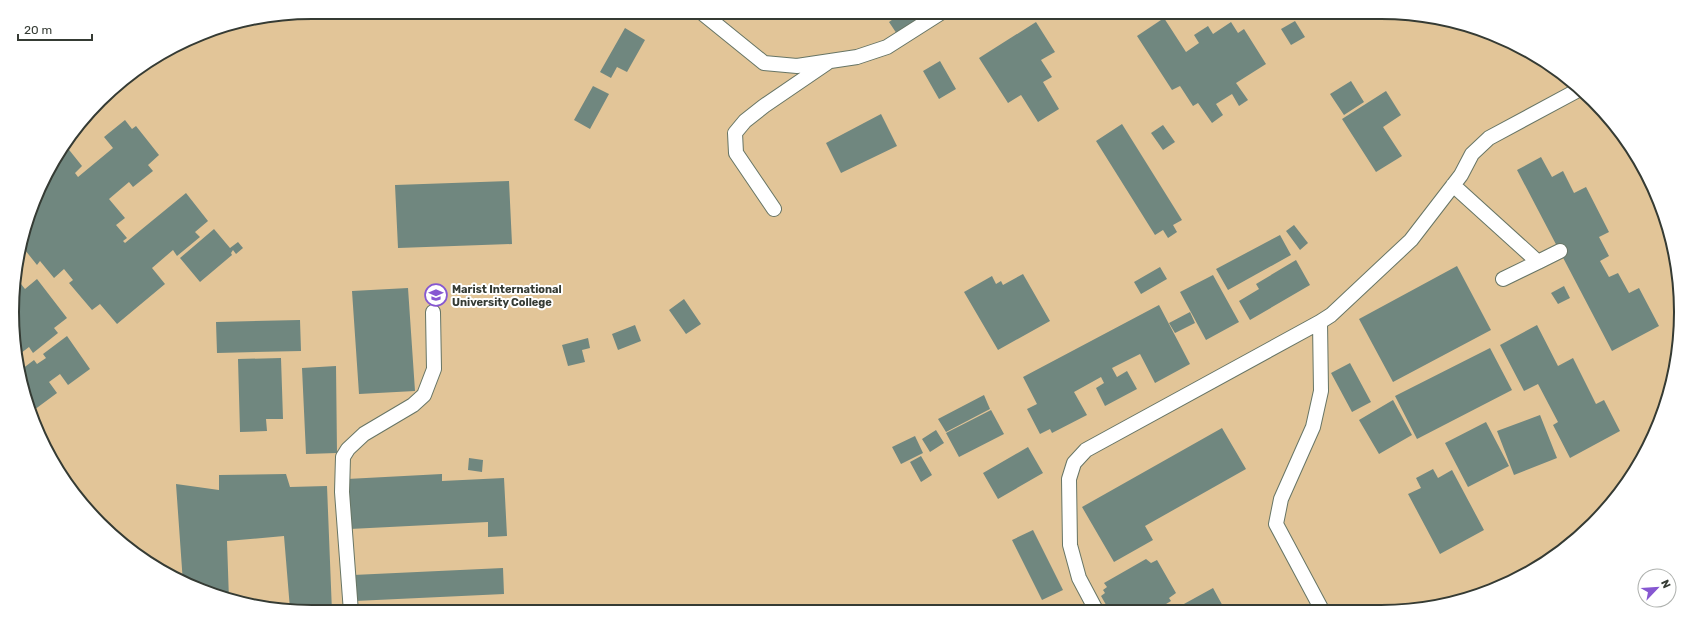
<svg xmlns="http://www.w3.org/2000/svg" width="1693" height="624" font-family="Rubik,sans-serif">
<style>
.green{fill:#e2c598}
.building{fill:#70877f}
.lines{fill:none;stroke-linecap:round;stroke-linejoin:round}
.lane-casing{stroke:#677565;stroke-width:16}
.lane{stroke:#fff;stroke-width:14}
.labels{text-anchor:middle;stroke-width:4;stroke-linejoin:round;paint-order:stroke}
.poi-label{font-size:11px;font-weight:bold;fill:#353b34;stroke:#fff;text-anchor:start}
.rim{fill:none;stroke:#353b34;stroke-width:2}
</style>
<rect width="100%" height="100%" fill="#efffed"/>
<path class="green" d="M312,12h1069l78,10 55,21 50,31 43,40 34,48 24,54 13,57 2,59 -9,58 -30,72 -62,75 -66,44 -93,28 -1108,3 -78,-10 -55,-21 -49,-31 -68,-72 -27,-51 -17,-56 -3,-98 13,-58 24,-53 62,-76 48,-34 53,-24z"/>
<path class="building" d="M897,12h33l-33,22 -8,-12 10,-7z
M1164,18l22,34 13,-9 -5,-8 14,-9 5,8 18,-12 7,11 6,-4 22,35 -30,19 12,17 -9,6 -7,-12 -16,10 7,11 -11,8 -14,-20 -5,3 -13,-20 -8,4 -35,-54z
M1295,21l10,16 -14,8 -10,-16z
M1036,22l19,30 -14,8 11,17 -9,5 16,27 -21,13 -17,-27 -13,8 -29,-45z
M625,28l20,12 -18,32 -10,-5 -6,11 -11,-6z
M940,61l16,28 -17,10 -16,-28z
M1351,81l13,21 -20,13 -14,-21z
M593,86l16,8 -19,35 -16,-9z
M1386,91l15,24 -18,12 19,29 -26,16 -34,-53z
M881,114l16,32 -56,27 -15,-30z
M125,120l7,9 4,-3 23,29 -11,10 5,6 -20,16 -4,-5 -20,17 16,19 -9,7 11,13 -4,3 2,2 61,-50 22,28 -13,11 5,5 -23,19 -4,-6 -21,18 13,16 -48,40 -17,-20 -8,6 -23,-27 4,-3 -9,-11 -10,9 -14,-17 -3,4 -16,-20 7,-30 24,-53 14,-16 16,20 -7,7 3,4 35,-29 -9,-11z
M1122,124l60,96 -9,5 4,7 -9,6 -5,-8 -8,5 -59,-94z
M1163,125l12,17 -12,8 -12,-17z
M1541,157l11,20 11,-6 11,22 12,-6 23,45 -10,5 10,19 -9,5 9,16 9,-4 11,20 10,-5 20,38 -47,25 -95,-181z
M509,181l3,63 -114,4 -3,-63z
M1294,225l14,18 -8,7 -14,-19z
M214,229l16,19 8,-6 5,6 -7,6 -3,-4 -2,3 1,2 -32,27 -20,-24z
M1280,235l11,20 -63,35 -12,-21z
M1296,260l14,25 -60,35 -11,-19 20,-12 -3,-5z
M1457,266l34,64 -98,52 -34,-63z
M1160,267l7,12 -26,15 -7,-12z
M1023,274l27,47 -52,29 -34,-58 28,-16 4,8 5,-3 2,4z
M1213,275l26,47 -33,18 -26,-48z
M37,279l30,39 -13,10 4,5 -25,20 -4,-6 -12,9 -2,-63 2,-1 -2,-3 6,-5 4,5z
M1564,286l6,12 -12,6 -7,-11z
M408,288l7,103 -56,3 -7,-103z
M684,299l17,25 -15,10 -17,-24z
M1159,305l31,59 -35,19 -15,-29 -28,14 5,9 10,-6 10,18 -32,17 -9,-18 8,-5 -3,-6 -27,15 13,23 -35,18 -2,-4 -10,5 -13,-25 10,-5 -14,-27z
M1190,312l5,11 -20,10 -6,-10z
M300,320l1,31 -84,2 -1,-31z
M635,325l6,16 -23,9 -6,-16z
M1537,325l21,41 15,-8 23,46 8,-4 16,31 -50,27 -17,-33 5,-3 -20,-38 -14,7 -24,-46z
M67,336l23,33 -22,16 -8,-11 -11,8 8,11 -23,17 -7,-10 -9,-28 16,-12 3,4 9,-6 -3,-4z
M588,338l2,10 -8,2 3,12 -17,4 -6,-21z
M1490,348l22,42 -95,49 -22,-43z
M281,358l2,61h-17l1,12 -27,1 -2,-73z
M1350,363l21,39 -19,10 -21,-39z
M336,366l1,87 -31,1 -4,-86z
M984,395l6,14 -44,23 -8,-13z
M1393,400l19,35 -33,19 -20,-34z
M991,410l13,24 -45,23 -13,-24z
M1540,415l17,43 -43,17 -17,-44z
M1486,422l23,44 -41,21 -23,-44z
M1222,428l24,41 -101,57 8,14 -39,22 -32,-55z
M936,430l8,13 -14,9 -8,-13z
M915,436l8,17 -22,11 -9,-17z
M1028,447l15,26 -45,26 -15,-26z
M921,456l11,19 -11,7 -11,-20z
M469,458l14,2 -1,12 -14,-2z
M1433,469l5,9 14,-8 32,60 -44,24 -32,-60 13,-6 -5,-10z
M286,474l4,13 37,-1 5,126h-20l-22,-3 -6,-73 -57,5 2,59 -46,-17 -7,-99 43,6v-15z
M442,474v7l62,-3 3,58 -19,1v-15l-138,7 -3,-50z
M1033,530l30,60 -21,10 -30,-60z
M1146,559l5,4 6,-3 19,33 -7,5 2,3 -15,9h-47l-8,-14 4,-3 -2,-3 4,-3 -3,-4z
M503,568l1,26 -149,7 -2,-26z
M1213,588l12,22h-52z"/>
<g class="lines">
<g class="lane-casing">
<path id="lane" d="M701,12l63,51 33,3 60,-9 30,-10 55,-35
M1453,185l85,77 -35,17
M774,209l-38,-56 -1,-20 10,-12 19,-15 63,-43
M1538,262l22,-11
M1096,610l-17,-32 -9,-33 -1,-66 5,-16 12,-13 234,-128
M1322,610l-46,-86 5,-25 32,-72 8,-36 -1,-69 11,-7 80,-75 50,-65 11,-21 17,-16 91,-49
M351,612l-9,-120 1,-35 5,-8 16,-15 49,-29 11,-10 10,-26 -1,-57"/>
</g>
<use href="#lane" class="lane"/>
</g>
<defs>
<g id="university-ring" transform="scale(1.15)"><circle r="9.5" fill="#fff" stroke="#8657d1" stroke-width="1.5"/><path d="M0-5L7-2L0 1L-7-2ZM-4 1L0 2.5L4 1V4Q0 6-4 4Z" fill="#8657d1"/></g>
</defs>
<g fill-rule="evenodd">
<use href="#university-ring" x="436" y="295"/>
</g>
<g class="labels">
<g class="poi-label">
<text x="452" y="293">Marist International<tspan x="452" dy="13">University College</tspan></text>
</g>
</g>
<path d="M0 0H1693V624H0ZM312 19H1381A293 293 0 0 1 1674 312V312A293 293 0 0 1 1381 605H312A293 293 0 0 1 19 312V312A293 293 0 0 1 312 19Z" fill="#fff" fill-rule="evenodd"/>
<path class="rim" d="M312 19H1381A293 293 0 0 1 1674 312V312A293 293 0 0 1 1381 605H312A293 293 0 0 1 19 312V312A293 293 0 0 1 312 19Z"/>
<g transform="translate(1657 588) rotate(65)"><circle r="19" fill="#ffffff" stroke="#aeb1ae"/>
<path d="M0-3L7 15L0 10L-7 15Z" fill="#8657d1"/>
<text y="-6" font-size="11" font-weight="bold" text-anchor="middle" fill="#353b34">N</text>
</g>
<path d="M18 34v6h74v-6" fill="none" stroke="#353b34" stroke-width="2"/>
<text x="24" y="34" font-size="12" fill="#353b34" stroke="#ffffff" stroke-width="3" paint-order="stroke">20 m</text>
</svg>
